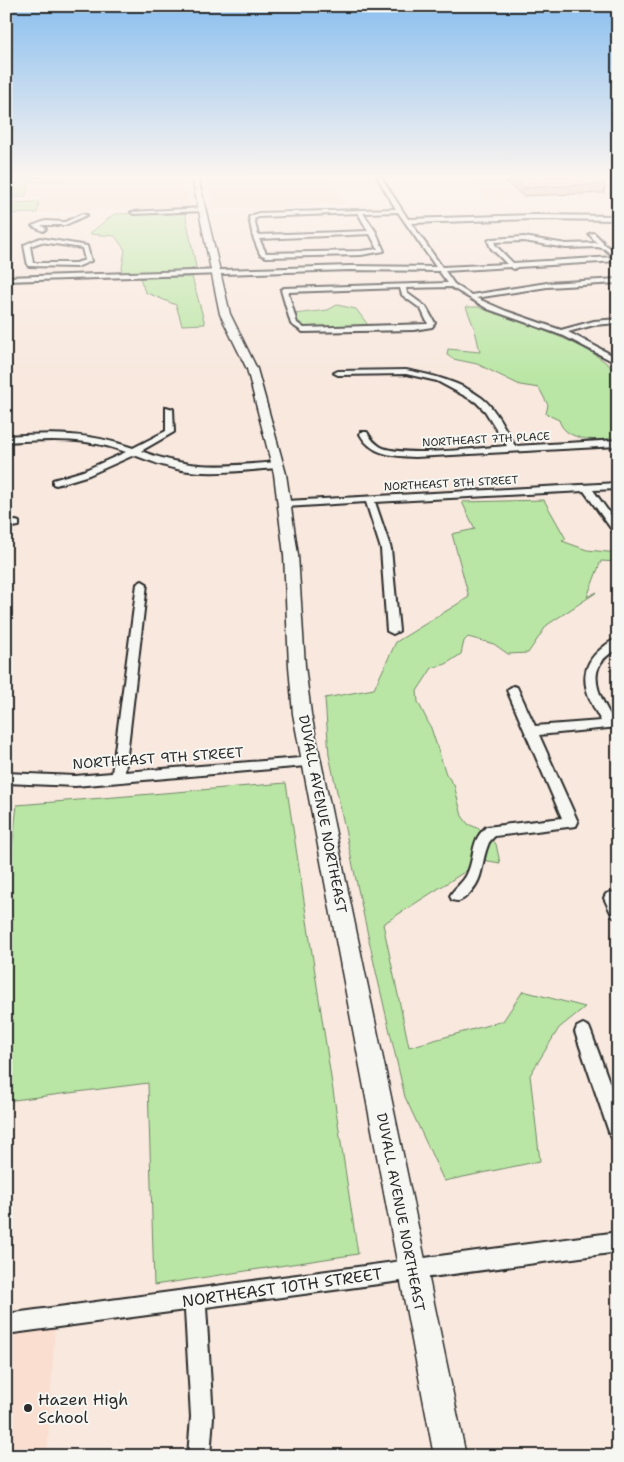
<svg xmlns="http://www.w3.org/2000/svg" width="624" height="1462" font-family="'Shantell Sans',sans-serif">
<style>
.built{fill:#faded0}
.green{fill:#b9e6a4;stroke:#728868}
.lines{fill:none;stroke-linecap:round;stroke-linejoin:round}
.street-casing{stroke:#2b2b2b;stroke-width:4}
.secondary-casing{stroke:#2b2b2b;stroke-width:3}
.street{fill:#f6f6f2;fill-rule:evenodd}
.secondary{fill:#f6f6f2;fill-rule:evenodd}
.wall{fill:#daab97;stroke:#2b2b2b}
.building{fill:#fec7b0;stroke:#2b2b2b}
.poi-dot{fill:#2b2b2b;stroke:#f6f6f2;stroke-width:2}
.labels{text-anchor:middle;stroke-width:4;stroke-linejoin:round;paint-order:stroke}
.far-street-label{font-size:11px;fill:#2b2b2b;stroke:#f6f6f2}
.street-label{font-size:14px;fill:#2b2b2b;stroke:#f6f6f2}
.near-street-label{font-size:16px;fill:#2b2b2b;stroke:#f6f6f2}
.near-poi-label{font-size:16px;fill:#2b2b2b;stroke:#f6f6f2;text-anchor:start}
</style>
<rect width="100%" height="100%" fill="#f8e8de"/>
<filter id="ink" filterUnits="userSpaceOnUse"><feTurbulence type="fractalNoise" baseFrequency=".02" numOctaves="2"/><feDisplacementMap in="SourceGraphic" scale="10" xChannelSelector="R" yChannelSelector="G"/><feConvolveMatrix kernelMatrix="1 2 1 2 8 2 1 2 1" color-interpolation-filters="sRGB"/></filter>
<g filter="url(#ink)">
<path class="built" d="M65,177h119l5,29 -151,6 2,-15h-15l4,-15 35,-2z
M206,177h123l14,27 -130,5z
M466,177h152v21l-37,2 -3,-4 -91,4z
M55,1324l-8,132h-41v-125z"/>
<path class="green" d="M6,177h59l-1,3 -34,2 -5,15 -16,1 4,-13h-7z
M39,202l-2,11 -31,1 1,-11z
M185,212l11,55 -9,4 -66,2 4,-23 -10,-14 -26,-2 25,-20z
M192,277l13,47 -23,1 -6,-20 -31,-13 -5,-14z
M337,305l19,4 12,16 -55,3 -14,-2 -5,-12 34,-4z
M466,307h12c39,16 115,34 140,68v64c-19,2 -53,3 -59,-19l-13,-6 2,-9 -9,-17 -19,-3 -43,-21 -24,-5 -6,-4 1,-6 32,3 -5,-22z
M544,500l22,39 -4,2 25,9 31,3v9l-17,-1 -14,36 10,-5 -50,33 -19,28 -20,1 -14,-10 -26,-7 -4,4 -3,13 -15,10 -14,4 -15,23 1,11 13,26 15,46 8,11 8,31 6,8 16,7 12,13 4,19 -17,-3 -100,64 26,123 94,-26 20,-30 62,16 -26,21 -29,47 10,86 -96,20 -39,-84 -31,-134 -45,-208 -4,-57 49,-9 22,-47 73,-45 -17,-63 23,-5 -13,-27z
M286,783l72,471 -204,31 -6,-202 -142,18v-202l11,-94z"/>
<g class="lines">
<g class="street-casing">
<path id="street" d="M377,177h4l27,42 125,-4 85,1v4l-85,-1 -122,4 31,44 65,-3 -16,-16 -3,-7 3,-2 33,-2 42,7 31,-1 -8,-9 5,-1 9,9v2l6,3 9,8v6l-101,6 -3,2 -4,-2 -65,4 9,13 17,11 76,-12 71,-4v4l-71,4 -71,11 30,13 55,19 33,-9 24,-2v4l-24,2 -26,7 46,24 4,2v6l-54,-28 -76,-27 -37,-22 -45,1 1,5 19,14 9,16 -3,4 -18,3 -111,2 -12,-8 -10,-34 3,-2 164,-5 -9,-12 -89,-1 -344,11v-4l344,-11 86,1 -38,-55 -35,1 13,19 8,19 -23,4 -95,2 -6,-3 -7,-17 -4,-20 9,-4 138,-4zM358,213l10,18 -110,4 -4,-16 5,-2zM370,234l8,15 -17,2 -95,2 -7,-14zM524,241l42,7 32,-1 7,2 9,8 -101,6 -17,-17 -2,-4zM400,288l2,7 19,14 7,15 -124,4 -7,-5 -9,-31z
M202,208l2,3 -70,3 -3,-2z
M82,214l5,1 -22,10h-24l5,4 -3,2 -11,-5 13,-5 20,1z
M40,238l47,8 4,15 -14,6 -49,-1 -4,-21zM41,242l41,6 3,12 -9,3h-43l-3,-17z
M406,370c26,5 55,12 76,28 14,11 24,33 33,48l103,-6v6l-203,11c-22,-1 -44,-2 -55,-23l1,-2h6c4,7 8,12 16,16 25,9 95,0 124,-2l-22,-35 -9,-9 -39,-21 -31,-7 -68,1 -4,-2 4,-2z
M166,407l7,2 1,23 -33,19c52,20 83,15 137,11l4,3 -4,3c-32,2 -65,7 -96,2 -17,-3 -32,-9 -48,-15l-45,20 -33,10 -3,-1v-4l30,-9 43,-19c-40,-15 -78,-13 -120,-10v-6c47,-3 83,-4 127,12l33,-17z
M618,483v6l-25,1 25,35v10l-3,-1 -31,-43 -209,11 16,47 8,82 -6,3 -6,-3 -6,-82 -15,-47 -80,5 -5,-3 5,-3z
M16,521l3,1v4l-13,2v-6z
M142,581l5,3 -22,188 188,-15 5,2 1,3 -1,3 -243,21 -69,-3v-10l69,3 37,-3 25,-189z
M618,639v9c-6,4 -14,9 -18,16 -10,18 4,40 13,56l5,1v6l-79,8 39,87 -2,4 -81,10c-3,3 -6,5 -7,9 -8,20 -3,32 -19,49 -6,5 -9,9 -17,6l-2,-4c4,-8 13,-13 17,-22 9,-18 2,-31 19,-47l76,-9 -55,-128 6,-4 4,1 18,39 66,-5c-14,-25 -27,-50 0,-72 5,-4 10,-9 17,-10z
M611,892l5,2 2,3v22l-5,-2 -9,-19 2,-4z
M583,1024l6,3 2,5 27,74v35l-6,-3 -3,-6 -34,-100 2,-5z
M618,1232v20l-412,55 7,110 -3,39h-22l3,-39 -6,-107 -179,24v-20z"/>
</g>
<g class="secondary-casing">
<path id="secondary" d="M192,177h6l32,137 27,55 29,105 12,81 7,111 6,48 155,742h-32l-141,-742 -4,-48 -5,-111 -10,-81 -27,-105 -27,-55z"/>
</g>
<use href="#street" class="street"/>
<use href="#secondary" class="secondary"/>
</g>
<path class="wall" d="M507,177h88l10,7 -1,9 -81,3 -17,-14z"/>
<path class="building" d="M511,177h84l10,7 -81,4z"/>
</g>
<linearGradient id="sky" x2="0" y2="1"><stop stop-color="#8abfef"/><stop offset="0.46" stop-color="#fcf5f0"/><stop offset="1" stop-color="#fcf5f0" stop-opacity="0"/></linearGradient>
<rect width="624" height="382" fill="url(#sky)"/>
<circle class="poi-dot" cx="28" cy="1408" r="5"/>
<g class="labels">
<g class="far-street-label">
<text transform="translate(486 439) rotate(-3)" y="4">NORTHEAST 7TH PLACE</text>
<text transform="translate(451 483) rotate(-3)" y="4">NORTHEAST 8TH STREET</text>
</g>
<g class="street-label">
<text transform="translate(158 758) rotate(-4)" y="5">NORTHEAST 9TH STREET</text>
<text transform="translate(323 814) rotate(79)" y="5">DUVALL AVENUE NORTHEAST</text>
<text transform="translate(401 1212) rotate(79)" y="5">DUVALL AVENUE NORTHEAST</text>
</g>
<g class="near-street-label">
<text transform="translate(282 1287) rotate(-8)" y="6">NORTHEAST 10TH STREET</text>
</g>
<g class="near-poi-label">
<text x="38" y="1405">Hazen High<tspan x="38" dy="18">School</tspan></text>
</g>
</g>
<rect width="624" height="1462" fill="none" stroke="#f6f6f2" stroke-width="25"/>
<rect x="12" y="12" width="599" height="1437" fill="none" stroke="#2b2b2b" stroke-width="2" filter="url(#ink)"/>
</svg>
